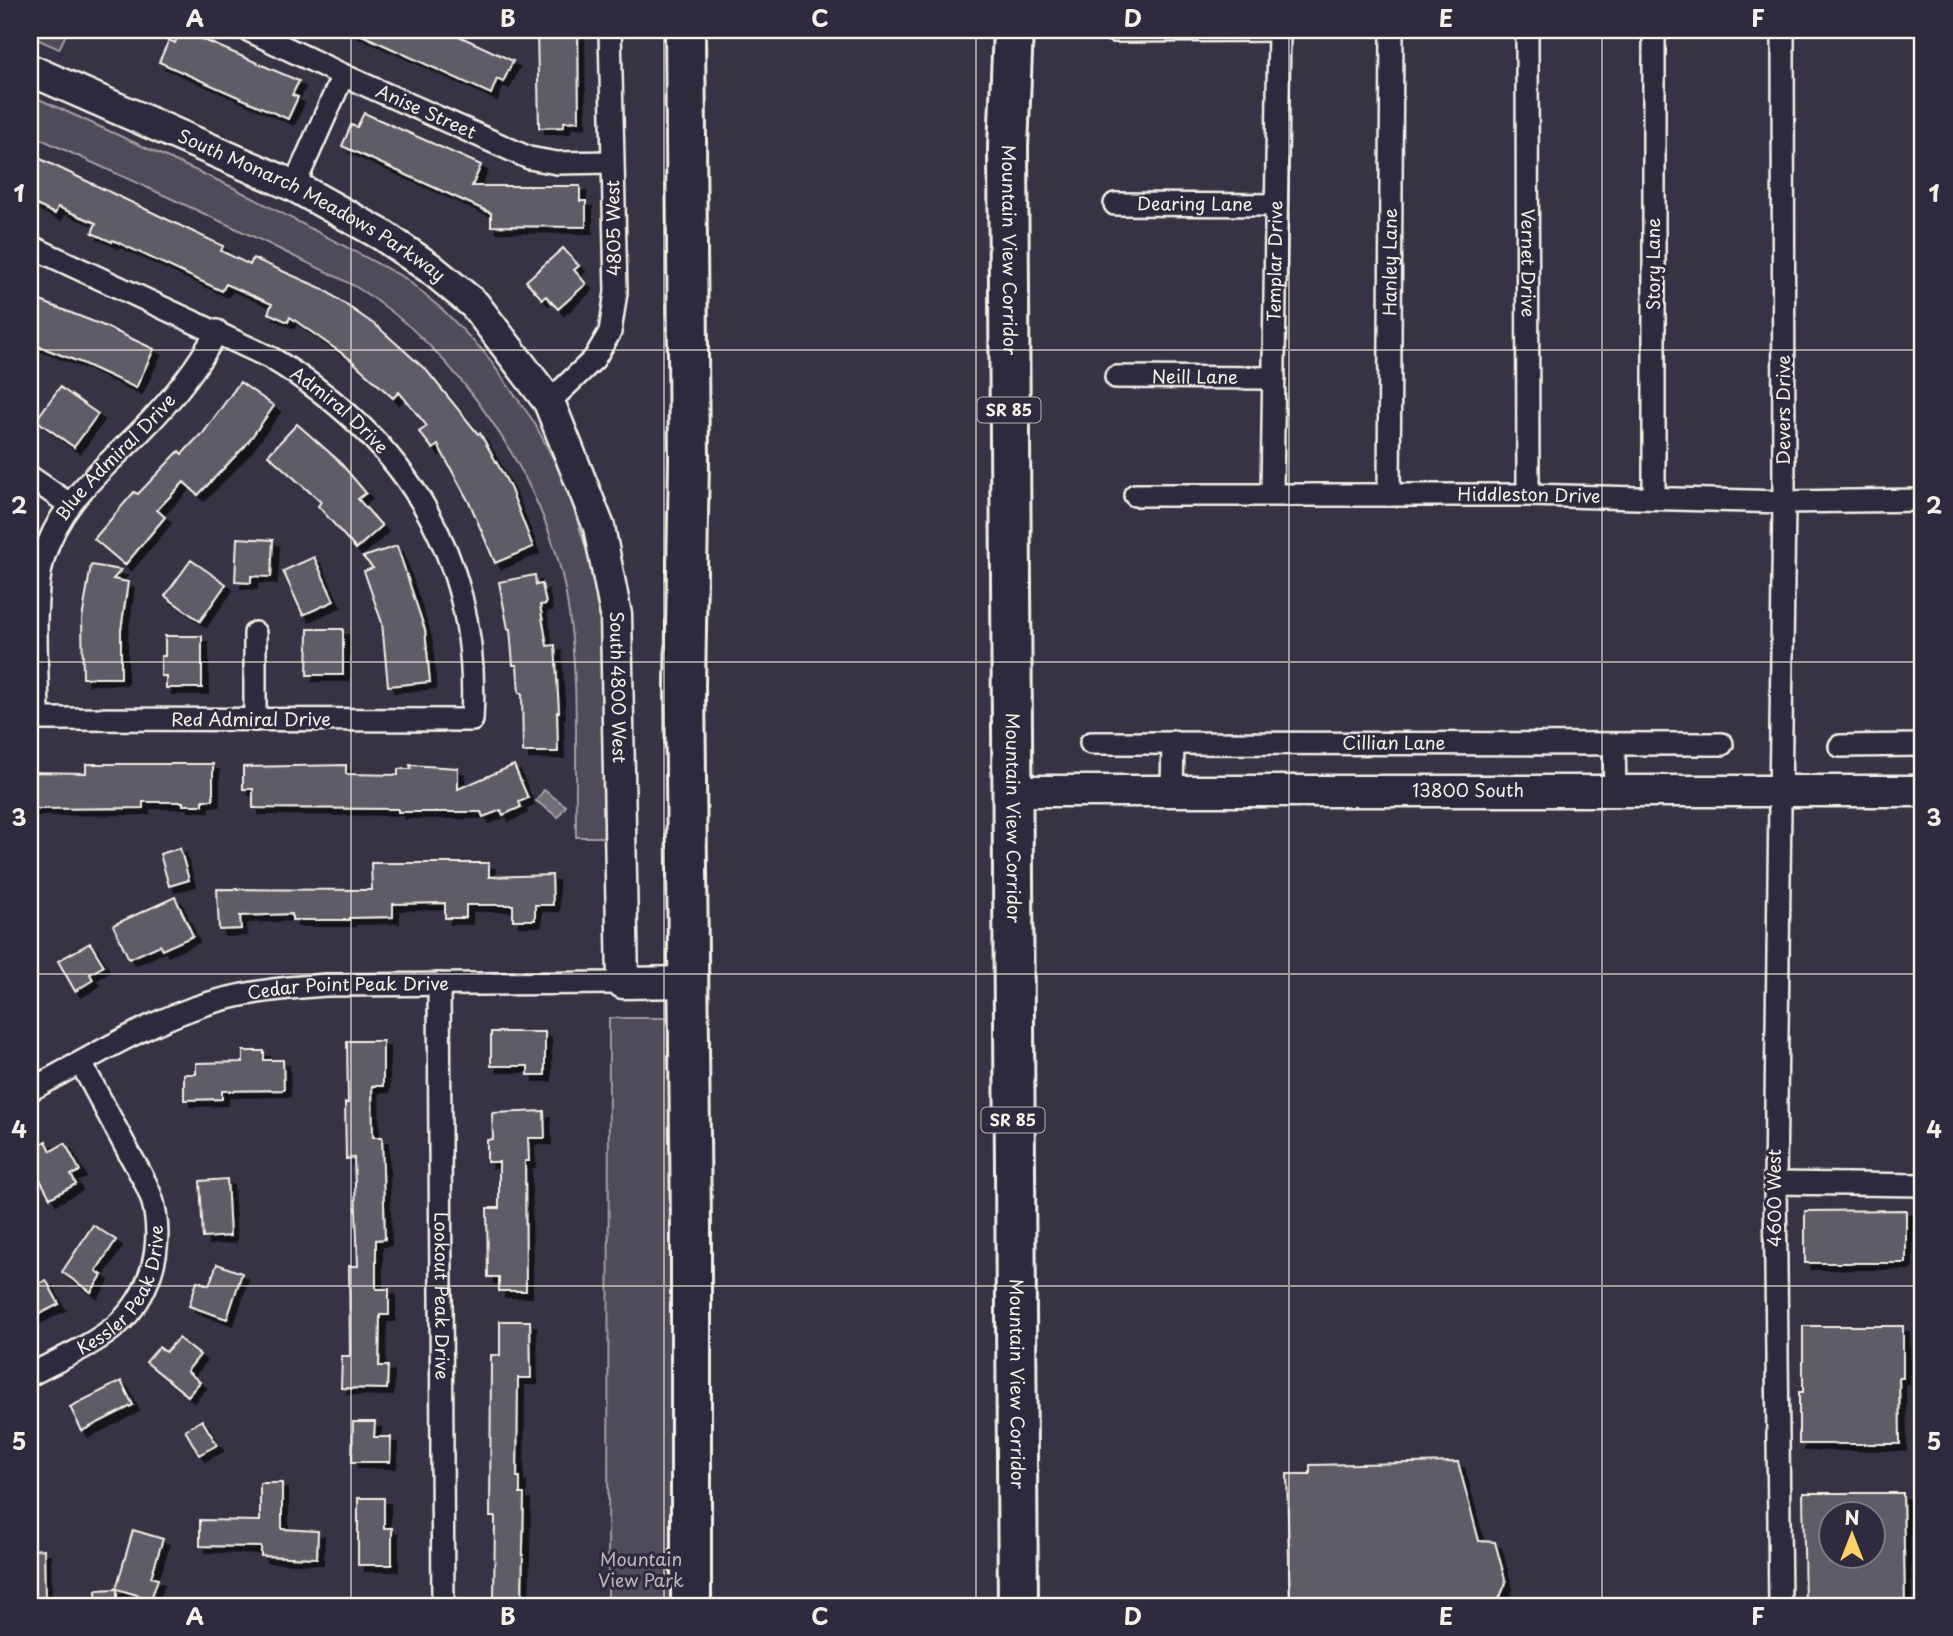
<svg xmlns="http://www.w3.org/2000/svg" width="1953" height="1636" font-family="'Playpen Sans',sans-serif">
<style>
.green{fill:#504b59;stroke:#a29ea0;stroke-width:2}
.water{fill:#726e77;stroke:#a6a2a4;stroke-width:2}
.building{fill:#5f5c67;stroke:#f4f1e8;stroke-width:2;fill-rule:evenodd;filter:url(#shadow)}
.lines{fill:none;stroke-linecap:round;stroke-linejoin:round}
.street-casing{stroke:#f4f1e8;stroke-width:26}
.secondary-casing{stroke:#f4f1e8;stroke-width:35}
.highway-casing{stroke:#f4f1e8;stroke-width:44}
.street{stroke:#2f2a3d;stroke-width:21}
.secondary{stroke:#2f2a3d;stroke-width:30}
.highway{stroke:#2f2a3d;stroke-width:38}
.grid{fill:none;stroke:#f4f1e8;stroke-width:2;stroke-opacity:0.55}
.labels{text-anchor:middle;stroke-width:6;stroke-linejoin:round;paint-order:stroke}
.shield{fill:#2f2a3d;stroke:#b9b5b5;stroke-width:2}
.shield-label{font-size:16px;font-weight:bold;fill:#f4f1e8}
.street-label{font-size:18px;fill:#f4f1e8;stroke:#2f2a3d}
.park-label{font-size:18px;fill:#bbb7b6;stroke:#2f2a3d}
.neatline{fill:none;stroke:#f4f1e8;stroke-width:2.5}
.grid-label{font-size:23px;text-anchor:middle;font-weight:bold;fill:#f4f1e8}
</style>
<defs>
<filter id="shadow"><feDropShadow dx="6" dy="6" stdDeviation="0" flood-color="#0009"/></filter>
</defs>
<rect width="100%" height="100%" fill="#373244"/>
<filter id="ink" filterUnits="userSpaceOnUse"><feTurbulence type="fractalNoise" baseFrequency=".0143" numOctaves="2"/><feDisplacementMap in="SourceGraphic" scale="14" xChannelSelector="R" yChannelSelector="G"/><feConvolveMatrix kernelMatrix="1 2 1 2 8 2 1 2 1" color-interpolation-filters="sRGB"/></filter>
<g filter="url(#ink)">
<path class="green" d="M30,30h38l-9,19 -29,-13z
M30,95l202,92 173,91 39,33 40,41 50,70 32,61 34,112 7,64 1,178h-32c-1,-80 4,-163 -10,-243 -20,-114 -111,-248 -210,-307 -26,-15 -54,-26 -81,-40 -81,-39 -163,-75 -245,-113z
M609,1018h61l7,588h-69z"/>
<path class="water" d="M544,790l22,16 -8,11 -22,-16z"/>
<path class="building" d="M181,30l118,51 -7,14 6,2 -10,22 -129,-57 10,-22 6,3z
M351,30h95l67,31 -10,21 -6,-3 -6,15z
M537,30h41l1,91 -15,1v5l-25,1z
M364,113l117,52 -9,21h108v15h6v26l-95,-1v-13l-149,-67 9,-21 6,2z
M30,154l193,92 -2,5 29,14 3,-7 70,31 55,38 49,44 51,63 2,-1 29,52 24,62 -38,16 -24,-57 -33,-61 -5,4 -14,-17 8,-6 -28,-34 -6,6 -43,-39 -60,-42 -2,5 -20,-9 4,-9 -46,-20 -4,7 -109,-51 -1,2 -20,-9 4,-10 -38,-16 -3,7 -25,-12z
M563,248l16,18 -5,4 12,14 -28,25 -12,-13 -4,3 -16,-18z
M38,300l64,25 52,24 -18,39 -54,-25 -52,-20v-21z
M240,382l34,24 -29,40 -47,49 -14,-13 -27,28 8,7 -40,48 -31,-26 40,-47 4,2 41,-43 3,3 18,-19 1,1z
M60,387l38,27 -24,33 -38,-27z
M297,424l41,36 28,33 -8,6 24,27 -26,23 -38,-43 3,-4 -53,-47z
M237,538l36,2 -2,37 -20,-1v7l-16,-1z
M397,546l28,84 5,52 -42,4 -6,-63 -18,-52 9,-3 -10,-11z
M314,557l20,44 -31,14 -20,-44z
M191,560l35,24 -26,37 -35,-25z
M91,565l30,5 -8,9 15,3 -7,48v48h-38l-1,-59z
M535,575l1,10 6,-1 4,20 -6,1 7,41 8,-1 4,67h-2l1,40h-35l-1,-59h-3l-2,-28h-4l-3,-36h-2l-9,-47z
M308,629h35v46h-36z
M165,636h37v52h-36v-12h-5v-20h4z
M86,764h127v36h-10v5h-20v-3h-40v6l-113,1v-37l56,1z
M346,765v9l52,1v-6h13l-1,-4 48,3v21l56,-24 14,33 -9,4 2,5 -18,8 -2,-5 -18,7 -2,-5h-83v-3l-145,-1v-19h-10v-22z
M180,848l9,32 -20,6 -9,-32z
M371,863h118v14l63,-2 1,30h-18v15h-22v-15h-47v13h-21v-15l-52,1v13l-44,1v2h-57v-6l-52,2 1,13 -22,1 -2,-41 155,1z
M175,897l18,39 -31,14 -2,-5 -31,14 -16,-34z
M90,943l14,23 -14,8 3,6 -18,11 -17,-30z
M491,1032h54v43h-17v-9h-37z
M347,1041h36v45h-11l1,51h9l3,102 -9,1v49h13v26h-9l-1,51h9l-1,23 -46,-1 1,-32h8l-1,-90h9l-4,-108 -8,1 -1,-56h3z
M243,1051h21v9h19l1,30 -62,1v8l-38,1v-26h12v-11l47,-1z
M544,1111l1,27h-17l1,23h-4l1,130h-27v-14h-11l-1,-69h12v-46h-12v-22l6,-1 -1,-26z
M46,1141l5,10 14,-8 15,28 -9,4 5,9 -26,14 -20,-37v-11z
M227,1179l3,57 -27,2 -3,-57z
M1906,1210v53h-101v-52z
M93,1225l23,15 -20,31 6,4 -11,17 -29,-20z
M217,1264l25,9 -15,46 -38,-13 8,-25 12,4z
M46,1280l13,24 -29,15v-30z
M500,1321h30l1,57h-13l-1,99h3v17h4l-2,105h-28l1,-82h-5l1,-162h9z
M1803,1326h100v52h-4l1,66h-101v-52h4z
M178,1338l22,17 -13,16 13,11 -12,14 -42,-34 13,-15 7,5z
M121,1381l12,24 -51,26 -12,-24z
M202,1420l15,25 -18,10 -14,-25z
M353,1422h22l-1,15h17l-1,25h-38z
M1458,1462l21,79 16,1 11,41 -10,23h-206l-3,-132h23v-9z
M260,1483h22v46l36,2 -1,27 -56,-2v-9l-61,-1v-26l60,1z
M1803,1493h100l2,113h-100zM1830,1514h42v48l-42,1z
M358,1498h26v30h8v37h-34z
M133,1530l30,9 -12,38 7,2 -7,20 -34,-10v17h-20l-1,-16 20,-1z
M44,1549l1,50h-15v-49z"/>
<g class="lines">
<g class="street-casing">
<g id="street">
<path id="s1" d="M248,30l95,45 186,83 28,5 55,-1"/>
<path id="s2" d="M1527,30l1,465"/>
<path d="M1654,30v468"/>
<path d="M1114,31l165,-1"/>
<path d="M294,186l49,-111"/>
<path id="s3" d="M1115,204l161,1"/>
<path id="s4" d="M30,246l241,112c136,82 210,201 201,362l-442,-1"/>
<path id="s5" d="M1116,377l158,1"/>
<path d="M549,402l45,-43 16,-27 6,-40 -6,-262"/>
<path d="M30,477l39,27"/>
<path id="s6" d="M1272,494l7,-464"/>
<path id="s7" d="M1135,495h393l256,7 139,-2"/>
<path id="s8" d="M1389,495l3,-465"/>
<path d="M255,633v87"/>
<path id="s9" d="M38,719c0,-49 -7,-113 5,-160 16,-56 57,-87 96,-126 31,-31 58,-64 78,-102"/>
<path id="s10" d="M1091,743l631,1"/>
<path d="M1614,744l1,46"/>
<path d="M1840,746l83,-1"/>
<path d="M1172,790l1,-48"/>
<path id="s11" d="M439,984l4,622"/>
<path id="s12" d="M30,1090c53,-28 107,-62 164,-82 42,-15 87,-20 132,-23l297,-2"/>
<path d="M1775,1183l148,2"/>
<path id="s13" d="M30,1375c29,-16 63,-29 88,-51 31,-28 44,-72 37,-112 -3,-21 -16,-41 -26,-59 -16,-30 -32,-60 -48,-90"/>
<path d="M1780,1606l-5,-423 9,-681 -1,-472"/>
</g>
</g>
<g class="secondary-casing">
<g id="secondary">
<path id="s14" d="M30,70l264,116 88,49 48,33 45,37 74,97 50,125 17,88 7,368 65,-1"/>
<path id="s15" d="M1011,791h912"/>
</g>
</g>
<g class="highway-casing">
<g id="highway">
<path d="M685,30l4,429 -4,227 6,540v380"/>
<path id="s16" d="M1013,30l-5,117 10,1459"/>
</g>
</g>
<use href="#street" class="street"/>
<use href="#secondary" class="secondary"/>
<use href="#highway" class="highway"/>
</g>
</g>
<path class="grid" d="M351,30v1576M664,30v1576M976,30v1576M1289,30v1576M1602,30v1576M30,350h1893M30,662h1893M30,974h1893M30,1286h1893"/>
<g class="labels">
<g class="shield">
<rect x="977.5" y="397.5" width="63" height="25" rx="5"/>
<rect x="981.5" y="1107.5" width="63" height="25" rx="5"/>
</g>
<g class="shield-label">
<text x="1009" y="416">SR 85</text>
<text x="1013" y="1126">SR 85</text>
</g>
<g class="street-label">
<text dy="6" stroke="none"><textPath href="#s1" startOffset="196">Anise Street</textPath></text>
<text dy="6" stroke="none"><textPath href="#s3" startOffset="80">Dearing Lane</textPath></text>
<text dy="6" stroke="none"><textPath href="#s14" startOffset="313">South Monarch Meadows Parkway</textPath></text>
<text transform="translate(614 228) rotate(-91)" y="6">4805 West</text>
<text dy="6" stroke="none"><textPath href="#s16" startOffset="220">Mountain View Corridor</textPath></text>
<text dy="6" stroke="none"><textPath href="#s6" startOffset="233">Templar Drive</textPath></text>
<text dy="6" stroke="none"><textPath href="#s8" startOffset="233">Hanley Lane</textPath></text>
<text dy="6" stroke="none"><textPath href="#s2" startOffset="233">Vernet Drive</textPath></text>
<text transform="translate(1654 264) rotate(-90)" y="6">Story Lane</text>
<text dy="6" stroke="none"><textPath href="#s5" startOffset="79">Neill Lane</textPath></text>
<text transform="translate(1784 410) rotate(-90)" y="6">Devers Drive</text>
<text dy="6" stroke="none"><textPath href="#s4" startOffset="352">Admiral Drive</textPath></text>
<text dy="6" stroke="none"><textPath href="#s9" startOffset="287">Blue Admiral Drive</textPath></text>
<text dy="6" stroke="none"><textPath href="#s7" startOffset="394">Hiddleston Drive</textPath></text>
<text dy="6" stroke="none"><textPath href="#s14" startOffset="924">South 4800 West</textPath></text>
<text x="251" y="726">Red Admiral Drive</text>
<text dy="6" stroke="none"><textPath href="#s10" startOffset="303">Cillian Lane</textPath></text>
<text dy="6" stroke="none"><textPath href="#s15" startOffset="457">13800 South</textPath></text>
<text dy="6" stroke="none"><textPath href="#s16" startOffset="788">Mountain View Corridor</textPath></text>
<text dy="6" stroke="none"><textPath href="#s12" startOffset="340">Cedar Point Peak Drive</textPath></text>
<text transform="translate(1775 1198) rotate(-90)" y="6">4600 West</text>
<text dy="6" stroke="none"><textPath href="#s13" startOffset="133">Kessler Peak Drive</textPath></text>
<text dy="6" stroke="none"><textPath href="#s11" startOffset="312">Lookout Peak Drive</textPath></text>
<text dy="6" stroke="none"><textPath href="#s16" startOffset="1354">Mountain View Corridor</textPath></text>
</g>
<g class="park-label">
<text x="641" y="1566">Mountain<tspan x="641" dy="21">View Park</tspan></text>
</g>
</g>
<rect width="1953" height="1636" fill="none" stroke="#2f2a3d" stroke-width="77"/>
<g transform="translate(1852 1535)"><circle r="33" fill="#2f2a3d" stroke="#7e7a81" stroke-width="2"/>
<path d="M0-5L12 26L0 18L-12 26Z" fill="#ffd166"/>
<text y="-10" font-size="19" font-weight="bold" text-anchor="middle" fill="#f4f1e8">N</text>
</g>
<rect x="38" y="38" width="1876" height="1560" class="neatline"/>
<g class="grid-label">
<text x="195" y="27">A</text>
<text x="508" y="27">B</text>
<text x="820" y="27">C</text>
<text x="1133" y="27">D</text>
<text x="1446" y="27">E</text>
<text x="1758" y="27">F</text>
<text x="19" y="202">1</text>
<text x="1934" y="202">1</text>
<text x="19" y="514">2</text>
<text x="1934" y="514">2</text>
<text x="19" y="826">3</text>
<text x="1934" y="826">3</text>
<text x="19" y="1138">4</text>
<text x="1934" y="1138">4</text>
<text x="19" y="1450">5</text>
<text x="1934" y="1450">5</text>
<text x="195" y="1625">A</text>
<text x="508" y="1625">B</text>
<text x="820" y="1625">C</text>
<text x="1133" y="1625">D</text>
<text x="1446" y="1625">E</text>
<text x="1758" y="1625">F</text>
</g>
</svg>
